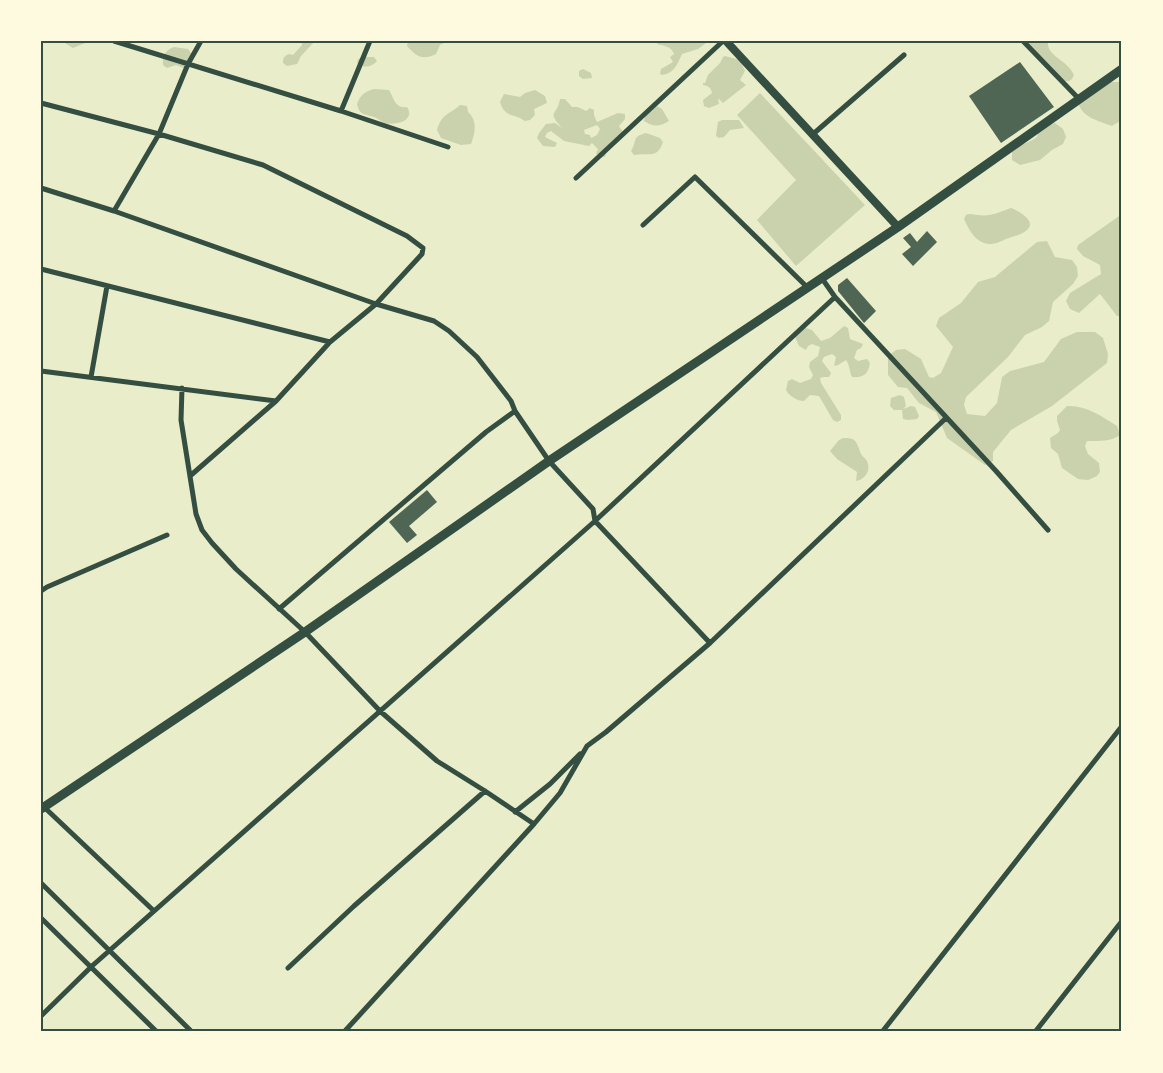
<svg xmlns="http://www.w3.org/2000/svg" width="1163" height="1073" font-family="'Source Serif 4',serif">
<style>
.green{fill:#cad2ad;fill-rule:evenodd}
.building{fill:#4f6655}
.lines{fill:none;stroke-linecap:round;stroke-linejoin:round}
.minor{stroke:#344e41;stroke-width:5}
.tertiary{stroke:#344e41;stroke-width:8}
.secondary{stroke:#344e41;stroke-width:9}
.neatline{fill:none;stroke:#344e41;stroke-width:2}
</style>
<rect width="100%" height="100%" fill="#e9edc9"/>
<path class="green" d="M57,41h33l-17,7 -8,-5z
M302,41h13l-14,15 -4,8 -10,2 -4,-3c0,-6 2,-8 7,-9l3,1 9,-10z
M408,41h40l-8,4 -4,9c-14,7 -20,2 -29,-8z
M659,41h47v2l-8,6 -16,5c-5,11 -8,20 -21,21l-1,-2 1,-4 12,-7 -3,-5 4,-3c-3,-8 -10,-8 -17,-10z
M1023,41h25c-2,16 19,18 26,34 -1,2 -2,5 -5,6 -11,3 -38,-32 -46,-40z
M174,47l14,2 3,4 1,10 -8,5 -8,-3 -9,3 -4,-3c-1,-8 3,-16 11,-18z
M725,56l15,4 5,11 -5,9 6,5 -23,18 -5,-5 1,6 -10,4 -5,-2 -1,-6 9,-7c-1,-5 -3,-7 -9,-8v-2h2l3,-8 12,-12 3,-6z
M364,57h10l3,4c-5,6 -13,8 -20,2l1,-4z
M583,69l8,4 1,5 -9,1 -4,-3v-5z
M1099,82h23v38l-10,6c-15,-6 -31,-8 -35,-27z
M374,89l15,1c5,8 6,19 18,17 9,14 -12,19 -22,16 -4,-1 -7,-5 -11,-6 -9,-3 -15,-2 -17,-13 4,-10 7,-12 17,-15z
M535,90l10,6 2,7 -13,6 1,6 -5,5 -5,1c-11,-8 -20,-3 -25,-19l4,-8 16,3 5,-4z
M760,93l105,112 -69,61 -39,-46 39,-40 -59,-65z
M560,99h5l7,8h6l8,4 4,-3 4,2v5l3,7 21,-9 7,1v5l-6,7 4,6 -16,17 -2,8h-3l-6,-3 2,-5 -6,-6 -3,3 -25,-5 -13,-10 -4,2 -2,4 12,6 -2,4 -12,-1 -6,-8 2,-5 7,-9 9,-1 7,5c-16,-18 -5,-11 -2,-29zM597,125l3,4 -3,6 -6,3 -1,-3 -5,-1 -1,-4z
M460,105l7,1 1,6c10,9 7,21 3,32l-10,1 -20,-7 -4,-8c5,-17 12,-15 23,-25z
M657,106l5,3 7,12c-10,6 -15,6 -25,0l1,-4z
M722,120h17l5,8 -14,2 -6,7 -5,1 -3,-2 2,-14z
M1055,123l8,6 3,8 -3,7 -11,6 -12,10 -20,5 -8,-5v-9c7,-7 17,-8 25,-14l2,-7 5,-5z
M646,133l14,5 3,4c-6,18 -14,10 -29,13l-3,-4c7,-11 0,-14 15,-18z
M1011,208c6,2 25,12 17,21 -5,6 -15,7 -22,10 -6,3 -15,7 -22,4 -11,-4 -15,-14 -20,-24l2,-4c5,-2 7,0 12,0 12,2 22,-3 33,-7z
M1122,214v102h-5l-17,-22 -21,19 -9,-4 -4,-8 4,-8 31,-19 -1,-9 -17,-9 -6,-7 1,-4z
M1047,241l8,16 17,3 5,7 1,9 -5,8 -20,18 -4,19 -7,6 -17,8 -17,22 -42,40 -2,8 3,9 18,2 12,-13 5,-26 8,-6 34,-9 17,-23 16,-7h18l8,6 5,16 -1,9 -55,43 -41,24 -18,22v9l-8,4 -38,-27 -11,-26 -17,-9 -12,-15 -9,-1 -10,-12v-19l8,-6 9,-1 16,10 8,18 4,1 8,-5 12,-26 -17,-21 3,-8 22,-15 17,-21 17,-5 42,-35z
M844,326l4,2 2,11 13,5 -2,4 -4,2 -3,8 4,3 9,-2 3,4c-2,11 -6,15 -18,14 -3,-6 -2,-12 -6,-17l-8,5 -4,1 2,-9 -4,-3 -8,3 -2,4 9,12 -2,4h-5l-4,1 1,5 20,32v5l-4,2 -4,-2 -14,-24 -9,-1 -6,6c-7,0 -15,-5 -18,-11l2,-9 4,-2 8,4 11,-4 2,-4 -4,-8 1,-5 8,-6 2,-9 -8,-3 -4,2 -2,4 -7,-4 -4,-9 8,-10 9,3 9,11 9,-3z
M900,395l4,2 2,9 -3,3 8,-3 4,1 4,9 -2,3 -9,1 -5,-1 -1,-9h-8l-4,-4 1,-8z
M1067,406c18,-1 35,10 50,20l3,9c-9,7 -22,6 -33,6l-2,5 3,8 11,9 1,9 -3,4 -9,4 -10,-1 -16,-11 -4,-14 -7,-6 -1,-10 8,-5 2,-3 -3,-9v-5z
M843,438c4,0 8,0 11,2 4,3 5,10 7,14 2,3 4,4 6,7 4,9 -1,18 -11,20l1,-9 -20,-13 -7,-8 9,-11z"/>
<path class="building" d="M1020,62l34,45 -53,36 -32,-47z
M927,231l10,11 -24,24 -11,-12 9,-7 -8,-9 7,-5 7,9z
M847,278l29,33 -12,12 -26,-32v-6z
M427,490l10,12 -28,24 8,9 -10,8 -18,-21z"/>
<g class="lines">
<path class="minor" d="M114,41l227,70 107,36
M1023,41l56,58
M41,103l118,31 104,31 144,71 16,12 -1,6 -46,50 -46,38 -54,59 -86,75
M341,111l29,-70
M812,135l92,-80
M576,178l147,-137
M41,188l73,23 262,93 58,17 15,10 28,26 34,44 4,10 34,50 44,48 2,12 115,122
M114,211l45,-77 29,-70 13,-23
M643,225l52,-48 112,110
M41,269l289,73
M821,277l14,20 161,174 52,59
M41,371l235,30
M91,377l16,-91
M182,388l-1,32 15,94 6,16 10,13 24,26 69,63 75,79 57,50 48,30 49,33
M41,591l6,-4 120,-52
M279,609l207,-177 29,-21
M44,807l110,104
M515,812l35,-28 30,-30
M41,883l151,149
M41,918l116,114
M288,968l66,-62 131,-115
M41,1016l51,-50 503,-445 240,-224
M344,1032l190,-208 26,-31 27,-47 19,-14 104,-89 236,-225
M882,1032l240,-306
M1035,1032l87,-111"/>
<path class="tertiary" d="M726,41l172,186"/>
<path class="secondary" d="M41,809l264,-177 244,-171 349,-234 224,-158"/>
</g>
<rect width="1163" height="1073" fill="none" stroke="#fefae0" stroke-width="85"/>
<rect x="42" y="42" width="1078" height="988" class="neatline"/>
</svg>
